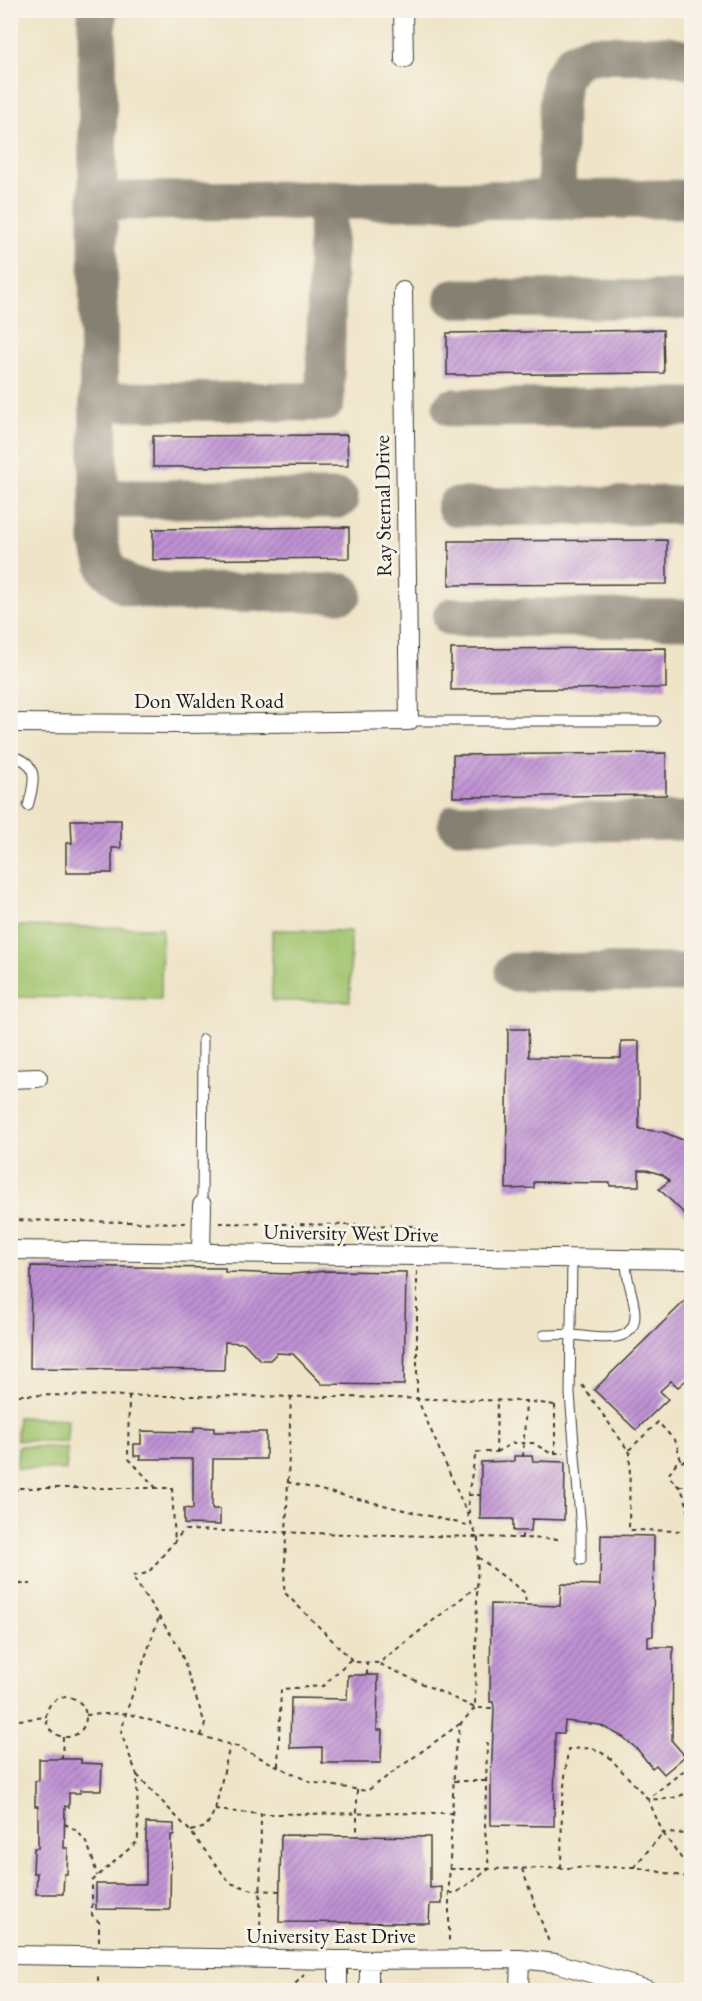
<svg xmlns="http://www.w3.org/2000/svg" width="702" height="2001" font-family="'EB Garamond',serif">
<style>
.garden{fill:#a1c46e;stroke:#5e7045;stroke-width:1.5}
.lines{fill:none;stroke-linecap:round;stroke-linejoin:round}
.taxiway{stroke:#868072;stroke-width:39}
.building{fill:url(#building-hatch)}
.lane-casing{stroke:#3c3a36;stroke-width:11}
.street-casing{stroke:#3c3a36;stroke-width:20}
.path{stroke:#3c3a36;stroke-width:2;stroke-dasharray:4.5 4.5;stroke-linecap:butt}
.lane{stroke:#fff;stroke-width:9}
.street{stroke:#fff;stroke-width:18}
.labels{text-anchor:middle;stroke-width:6;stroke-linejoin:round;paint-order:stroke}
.street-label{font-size:21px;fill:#1c1c1c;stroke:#f7f3e8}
</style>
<defs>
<pattern id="building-hatch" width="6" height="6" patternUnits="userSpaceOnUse" patternTransform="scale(1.5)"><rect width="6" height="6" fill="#bf92d4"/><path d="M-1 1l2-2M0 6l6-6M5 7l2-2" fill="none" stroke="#9a76ab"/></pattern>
</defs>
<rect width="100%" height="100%" fill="#f7f3e8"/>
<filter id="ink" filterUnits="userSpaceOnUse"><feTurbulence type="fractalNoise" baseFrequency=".0167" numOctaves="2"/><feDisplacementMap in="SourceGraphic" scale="12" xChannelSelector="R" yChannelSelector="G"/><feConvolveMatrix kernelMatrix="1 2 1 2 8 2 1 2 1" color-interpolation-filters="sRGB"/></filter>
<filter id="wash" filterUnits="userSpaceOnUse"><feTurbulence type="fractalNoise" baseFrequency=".008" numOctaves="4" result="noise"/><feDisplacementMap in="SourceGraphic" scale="24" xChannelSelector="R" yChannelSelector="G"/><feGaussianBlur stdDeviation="1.35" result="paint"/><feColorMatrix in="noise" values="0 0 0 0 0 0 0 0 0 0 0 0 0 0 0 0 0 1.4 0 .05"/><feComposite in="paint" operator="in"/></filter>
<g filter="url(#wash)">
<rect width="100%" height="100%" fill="#efe4c7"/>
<path class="garden" d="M11,926l151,2 -1,71 -150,-2z
M272,930l79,1 -1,70h-78z
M18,1417l50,2 -1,23 -50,-2z
M18,1446l49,2 -1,22 -49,-2z"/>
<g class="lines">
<path class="taxiway" d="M97,10l1,191
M556,199l2,-91 3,-29 12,-17 17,-8 79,1 23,5
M454,298l238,2
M99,401l226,1 3,-202
M452,408l240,-1
M99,499h240
M456,507l236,-2
M343,593l-176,-1 -39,-6 -21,-17 -8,-27 -1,-341 594,-2
M452,617l240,2
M457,823l235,-2
M514,972l178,1"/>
</g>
<g id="blocks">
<path class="building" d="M663,330l1,43 -217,2v-42z
M347,435l1,31 -195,1v-31z
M349,527v31l-196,2v-31z
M667,540v44l-218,1v-44z
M666,648v40l-215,2v-41z
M666,753v42l-213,2v-42z
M71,820h50v28h-9v25h-46v-30h6z
M508,1029h20l1,28 92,1v-17h18v88l24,3 20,8 9,7v74l-33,-32 10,-8 -6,-6 -16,-5h-8v16h-29v-3l-76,-1v6l-28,1z
M31,1266l194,2v4l68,2 34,-3 79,1 -2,113 -82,-1 -29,-30 -16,-1 -7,7h-10l-16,-17 -19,-1 -1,28 -194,-2z
M692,1294v81l-14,12 -7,-6 -11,10 8,8 -32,31 -42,-40z
M194,1427l20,1v4h52v27h-53l-1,50h8v16l-36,-1v-16l9,1v-50h-53l1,-3h-7v-12h7v-13l53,1z
M514,1456h18l1,5 32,1 -1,58 -32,-1 -1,12h-18v-12h-33l1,-57 33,-1z
M601,1535l53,1 -1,100 -5,1v10h25l-1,94 13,15 -21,18 -8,-9 -4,3 -14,-18 -15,-13 -23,-12 -35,-4 -1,12h-9l-1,93 -63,-1v-44l3,-73 -1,-6h-3l1,-98 69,2 1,-22 39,1z
M348,1675h30l-1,55h5l-1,33h-59v-16l-32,1 1,-50 56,1z
M39,1759h42v4l21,1 -1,26h-21v3h-11v14l-4,-1 -1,42h4l-1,26h-3l-1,20h-27l1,-21h-4l1,-25h4v-42h-3v-25l4,-1z
M146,1823l28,1v11h-3l-1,75 -74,-1v-25h50z
M281,1835l149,2v51l12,-1v17h-12l-1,19 -150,-1z"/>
</g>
</g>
<g filter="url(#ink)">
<use href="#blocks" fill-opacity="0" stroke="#3c3a36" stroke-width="1.5"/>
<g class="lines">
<g class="lane-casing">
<path id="lane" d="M409,721h246
M10,756c31,5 24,28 18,50
M202,1205l1,-166
M572,1259l-2,135 11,136v30
M544,1335c10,0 19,-1 29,0 19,1 62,13 62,-20 0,-19 -10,-35 -9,-56"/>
</g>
<g class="street-casing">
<path id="street" d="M403,10l1,49
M10,723l175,1 224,-3 -6,-430
M10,1079l28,-1
M10,1250l682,10
M201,1253l1,-48
M10,1955l328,5 182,-1 36,4 92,27
M338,1960v30
M369,1990v-30
M519,1990l1,-31"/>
</g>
<path class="path" d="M10,1220l176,3
M219,1223l197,3 1,13
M417,1271v127l61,141 -3,169 -14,15 -6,28 -6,131v61
M582,1385l48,68 -1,77 58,1 5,2
M10,1395l336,2 180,4 29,4 3,-2
M129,1396l-1,62 29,31
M291,1396l-7,196 70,70 25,1 97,-76
M555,1405v48
M629,1450l29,-28 18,20 5,19
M496,1452l17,-9h20l17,10h14
M523,1457l3,-56
M688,1462l4,-6
M287,1482l184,44
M679,1486h8l5,-4
M10,1488h162l3,55
M468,1495h13
M10,1507l7,-18
M469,1514l-1,-19 8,-43h20l1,-52
M690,1531c0,-13 -3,-36 -12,-45 -4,-5 -7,-5 -9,-12l7,-11 8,-2 8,4
M522,1539v-8
M478,1557l47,36 1,13
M10,1584h21
M380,1664l95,44h19
M367,1675v-12
M46 1717a20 20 0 1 1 40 0a20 20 0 1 1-40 0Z
M86,1715l40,-2 112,34 72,35 57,9 94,-68
M10,1721l36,-4
M201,1736l4,-12 -26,-77 -47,-71 16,-3 36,-43 375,9
M62,1759l1,-22
M278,1766l3,-77 42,-3 28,-27
M137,1775l53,56 40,52 23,7 26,1
M454,1781h37
M357,1790v46
M692,1790c-15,9 -27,10 -44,9l15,34 29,1
M215,1810l46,4 191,-1
M64,1824c23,8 28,31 33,52
M191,1831l15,-4 9,-17 15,-65
M634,1867l29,-34 29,40
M561,1868l1,-63 6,-56 25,-1 16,9 39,42 44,-35
M450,1869h39l-4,-39 2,-87 5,1
M522,1869l28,76
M449,1893h7l33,-24 145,-2 58,11
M99,1941v-19l-7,-7v-34l46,-40 -1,-66 -16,-42 5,-20 33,-96
M260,1943l1,-129
M98,1990v-16
M289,1990l15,-15"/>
<use href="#lane" class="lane"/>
<use href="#street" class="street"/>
</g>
</g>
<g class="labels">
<g class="street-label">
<text transform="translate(383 506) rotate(-91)" y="7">Ray Sternal Drive</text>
<text x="209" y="708">Don Walden Road</text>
<text transform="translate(351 1233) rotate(1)" y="7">University West Drive</text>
<text x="331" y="1943">University East Drive</text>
</g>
</g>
<rect width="702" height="2001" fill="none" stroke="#f7f3e8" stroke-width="36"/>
</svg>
